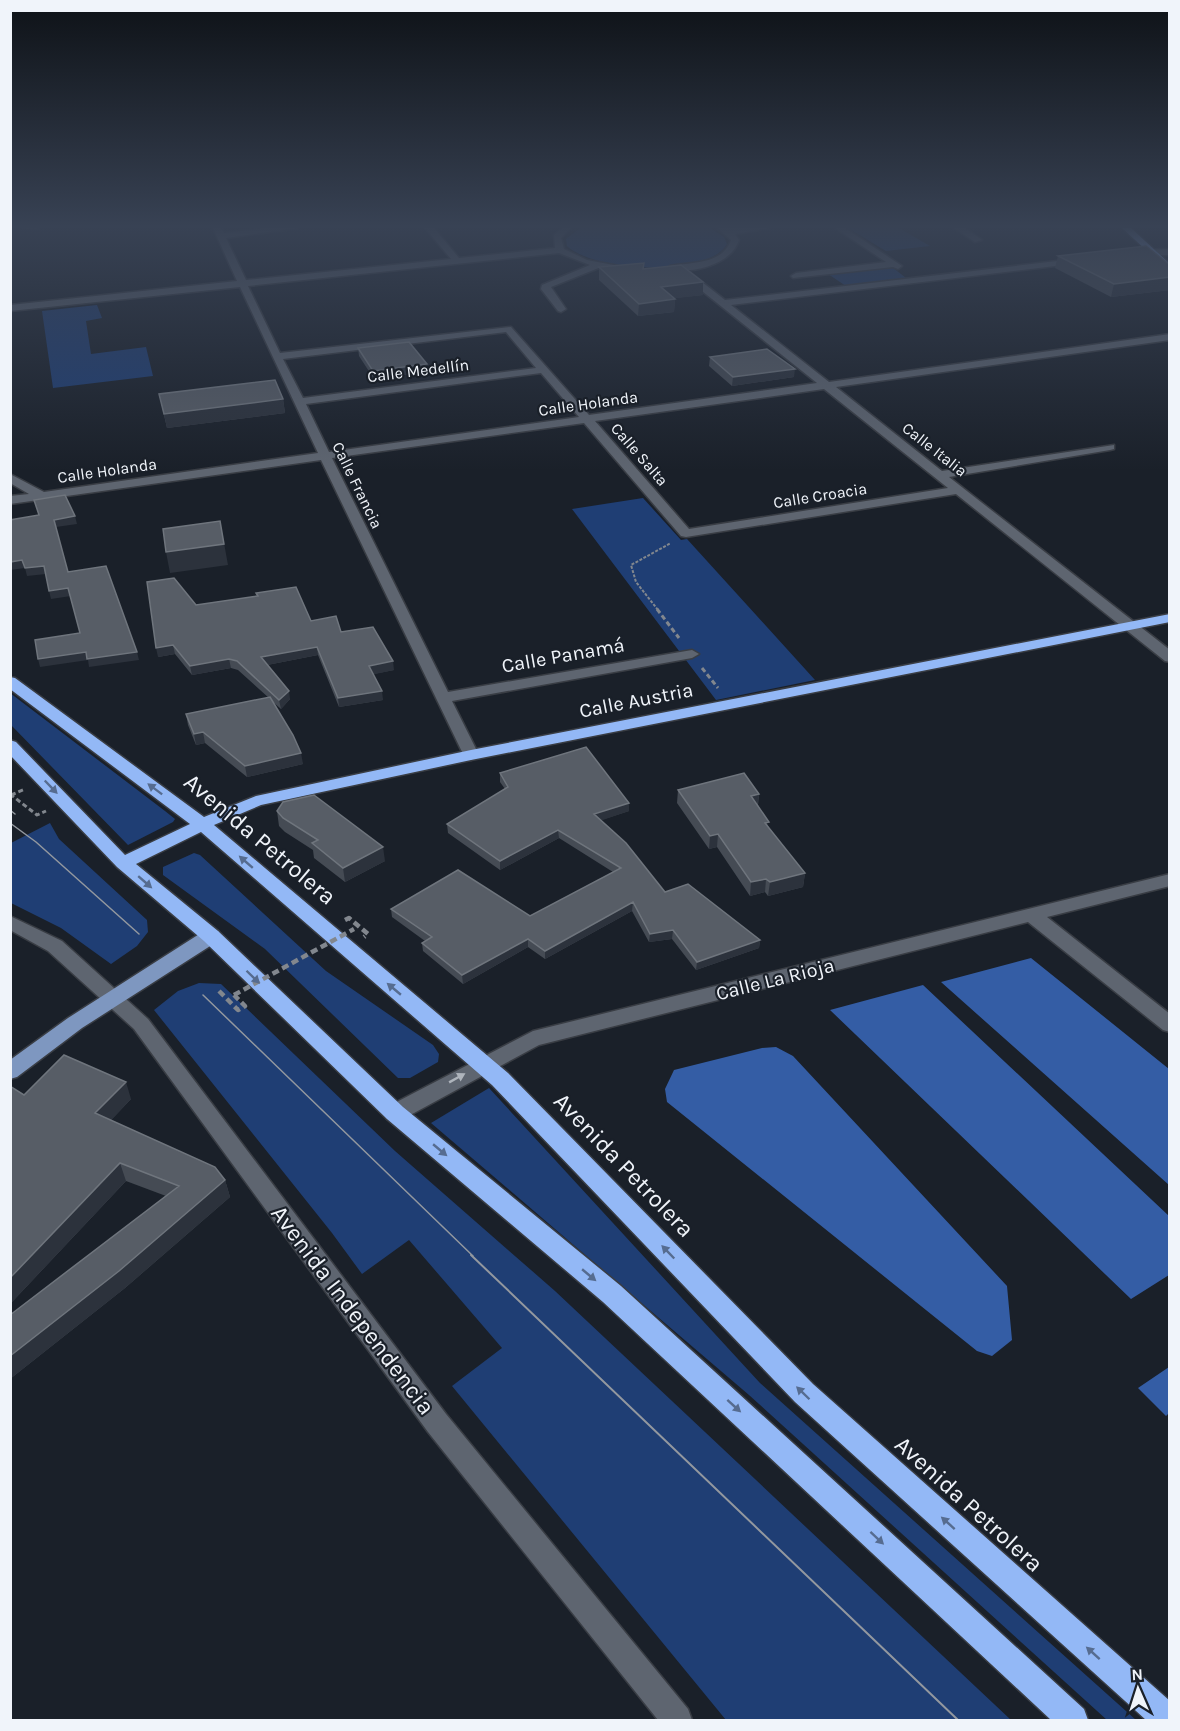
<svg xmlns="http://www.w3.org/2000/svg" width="1180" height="1731" font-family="Karla,sans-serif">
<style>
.green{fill:#1f3e74}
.water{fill:#345da5}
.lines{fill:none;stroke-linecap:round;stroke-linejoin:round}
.minor-casing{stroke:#393d44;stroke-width:3}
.major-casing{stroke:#393d44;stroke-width:3}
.highway-casing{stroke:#393d44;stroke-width:3}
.path-far2{stroke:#82878e;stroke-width:2;stroke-dasharray:3 1.5;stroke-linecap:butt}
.path-far1{stroke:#82878e;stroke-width:3;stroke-dasharray:5 3;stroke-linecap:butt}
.path{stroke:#82878e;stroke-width:4.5;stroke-dasharray:7 4;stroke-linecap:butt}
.minor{fill:#5e6570;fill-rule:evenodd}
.major{fill:#7e97c0;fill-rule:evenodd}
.highway{fill:#93b8f6;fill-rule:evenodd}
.tram-far1{stroke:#93989f;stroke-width:1.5}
.tram{stroke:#93989f;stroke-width:2}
.path-bridge{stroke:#82878e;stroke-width:4.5;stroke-dasharray:7 4;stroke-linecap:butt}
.wall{fill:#454b54}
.shaded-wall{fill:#2c323c}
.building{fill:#575d66;stroke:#6f757d;stroke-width:1.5}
.oneway{fill:#566c90}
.oneway2{fill:#aeb4bc}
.labels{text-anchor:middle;stroke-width:4.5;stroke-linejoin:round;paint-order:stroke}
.far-street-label{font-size:16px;fill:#f0f4fa;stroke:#1a2029}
.street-label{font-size:20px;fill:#f0f4fa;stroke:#1a2029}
.near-street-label{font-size:24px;fill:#f0f4fa;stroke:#1a2029}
</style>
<rect width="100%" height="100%" fill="#1a2029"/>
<path class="green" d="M580,228h130l14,9 3,7c-20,35 -134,27 -160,2l-1,-7z
M848,228h51l31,18 -44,5z
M886,266l6,1 14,11 -60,8 -18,-12z
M97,305l5,13 -16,3 5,33 55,-7 7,29 -100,12 -11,-77z
M643,498l38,42 6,-1 128,141 -99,20 -144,-191z
M10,693l155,118 10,8 -2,3 -45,23 -117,-120z
M50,823l9,16 88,81 1,12 -11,14 -26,18 -50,-36 -50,-25v-60z
M194,853l6,2 126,116 107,74 6,9 -1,8 -28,16h-12l-133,-129 -102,-74v-8z
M199,983l22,1 174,167 160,140 456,429h-285l-274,-334 50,-38 -93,-108 -47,34 -30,-41 -178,-223 24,-19z
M489,1088l271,295 376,337h-29l-358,-325 -318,-272z"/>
<path class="water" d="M1031,958l138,111v116l-228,-203z
M923,985l246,231v59l-38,24 -301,-289z
M776,1047l17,9 214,230 5,54 -20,16 -15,-5 -310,-249 -2,-13 9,-19 88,-22z
M1169,1367v46l-3,3 -28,-28z"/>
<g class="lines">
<g class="minor-casing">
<path id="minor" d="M213,228h8l3,5 42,-5h32l-72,10 20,42 205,-21 -26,-31h9l25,30 96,-10 -1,-13 8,-7h9l-10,10 3,11 23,11 48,9 -4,3 -30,-5 -50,20 15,22 -5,3 -3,-1 -17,-22 1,-4 48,-20 -31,-12 -311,33 32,67 231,-26 78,88 228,-32 -135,-108v-4h6l37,29 358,-42v4l-3,1 -349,42 98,77 341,-48v6l-334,47 106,84 172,-26v4l-4,1 -161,27 221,173v12l-5,-1 -209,-167 -270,43 -5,-1 -97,-113 -252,35 116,234 244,-42 7,4 -7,4 -240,43 27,54 -8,5 -6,-2 -144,-298 -311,44v-8l19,-2 -19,-11v-9l34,18 274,-39 -78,-166 -230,24v-6l227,-24zM506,332l30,36 -233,30 -20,-39zM541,373l38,44 -250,35 -23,-48zM824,389l124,99 -259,41 -94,-108z
M717,228h53l-35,6 4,6c-8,25 -45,33 -69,30v-4c21,-4 52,-1 61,-26z
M835,228h10l57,38 -4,3 -5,-2 -100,11 -2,-2 5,-3 90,-11z
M954,228h11l17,12 -7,2z
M1170,249v6l-36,1 -4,-3 4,-3z
M1170,874v12l-123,31 123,97v18l-7,-2 -135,-108 -489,123 -136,74 -8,2 -8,-2 -3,-6 3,-6 146,-76z
M10,916l52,25 86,78 298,395 242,295 4,11h-34l-230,-288 -294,-403 -86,-78 -38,-21z"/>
</g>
<g class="major-casing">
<path id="major" d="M211,930l7,1 3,5 -3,5 -136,87 -65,49 -7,2v-19l58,-42 136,-87z"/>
</g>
<g class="highway-casing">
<path id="highway" d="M1122,228h9l39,36v8z
M1170,614v8l-699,138 -210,45 -47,20 294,248 305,311 357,317v19h-24l-351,-318 -303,-317 -291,-253 -65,32 82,67 185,176 218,179 463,423 4,11h-37l-448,-418 -216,-183 -183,-178 -87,-74 -107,-112v-15l6,2 109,113 65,-31 -180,-135v-12l5,1 189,139 52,-21 215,-46z"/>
</g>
<path class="path-far2" d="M658,610l-22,-28 -5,-17 40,-22"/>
<path class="path-far1" d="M657,609l22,29
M702,668l16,20
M10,794l27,21 9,-4
M11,795l14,-6"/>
<path class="path" d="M345,920l4,-2 19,16 -4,3
M219,991l19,19 7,-4 -11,-11"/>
<use href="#minor" class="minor"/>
<use href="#major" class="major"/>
<use href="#highway" class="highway"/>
<path class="tram-far1" d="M10,810l5,4
M10,823l26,19 103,92
M203,995l270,261"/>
<path class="tram" d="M471,1255l487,465"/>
<path class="path-bridge" d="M234,995l120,-66"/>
</g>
<path class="wall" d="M16,228h24l-1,2z
M1058,256l112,9v25l-59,7 -56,-29z
M644,263v6l59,26 -29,3 1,1 -1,13 -36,4 -39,-36v-13z
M358,348l69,24 -53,7 -15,-23z
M710,357l84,20 -62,9 -23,-20z
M159,394l124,5 2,14 -118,15z
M256,593l55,28 30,11 53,38 -21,4 10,26 -44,7 -21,-52 -51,10 23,34 -9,10 -8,-7 30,62 -56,13 -42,-34 -9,2 -8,-20 -2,-11 83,-16 -31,-28 -7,-2 -39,7 -17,-21 -17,3 38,-52 61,-9z
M500,773l129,38 -28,9 64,72 95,48 -1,8 -63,22 -24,-31 -23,3 -17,-31 -87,48 -17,-12 -65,37 -40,-33 -1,-8 3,-2 -33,-24 -1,-8 139,7 83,-44 -54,-34 -59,32 -52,-37 -1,-9 58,-35 -5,-7z
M678,790l81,4 -1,11 11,23 36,45 -2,14 -35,9 -3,-4 -15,4 -33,-49 -8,2 -32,-46z
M277,811l108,50 -40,21 -31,-24 -1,-8 -28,-18 -6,-6z
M10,1086l14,9 107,4 -20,21 114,60 5,17 -105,91 -115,91v-64l156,-119 -40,-15 -114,121h-2z"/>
<path class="shaded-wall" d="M1170,277v13l-59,7 3,-13z
M703,282v13l-42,5v-13z
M675,299l-1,13 -36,4 1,-12z
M427,364v8l-53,7 -1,-8z
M795,369l-1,8 -62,9 1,-9z
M283,399l2,14 -118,15 -3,-14z
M75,516l2,8 -21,3 -2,-7z
M220,521l8,44 -58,8 -4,-21z
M22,560l3,8 -15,2v-8z
M44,566l2,8 -19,2 -2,-8z
M68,588l3,8 -20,3 -2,-8z
M173,645l2,9 -17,3 -2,-9z
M317,647l1,8 -56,11 -1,-9z
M86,652h51l2,8 -50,7 -1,-7 -48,7 -2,-8z
M229,659l2,9 -39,7 -2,-9z
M393,661l1,9 -23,5 -2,-9z
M289,691l1,8 -9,10 -2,-9z
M382,691l1,9 -44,7 -1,-9z
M203,732l2,11 -9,2 -2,-11z
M301,753l2,11 -56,13 -2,-11z
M759,794l-2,13 -6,-11z
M629,803v8l-35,12v-9z
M558,830l1,8 -59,32v-9z
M718,834l-1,13 -8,2 1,-13z
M383,847l2,14 -40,21 -2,-14z
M805,873l-2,14 -35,9 2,-14z
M766,879l-1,13 -15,4 1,-14z
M633,902l-1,9 -87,48v-8z
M673,930l-1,9 -23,3 1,-8z
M528,939v8l-65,37 -1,-9z
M760,940l-1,8 -63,22 1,-8z
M126,1082l5,17 -30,32 -6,-18z
M120,1163l6,18 -114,121 -2,-2v-22z
M225,1180l5,17 -105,91 -115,91v-23z"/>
<path class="building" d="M1146,246l24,19v12l-56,7 -56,-28z
M644,263l-1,6 38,-4 22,17 -42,5 14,12 -36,5 -40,-37z
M409,342l18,22 -54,7 -15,-23z
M767,349l28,20 -62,8 -23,-20z
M275,380l8,19 -119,15 -5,-20z
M65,495l10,21 -21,4 14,52 38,-6 31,86 -50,7 -1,-7 -48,7 -3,-19 45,-7 -12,-45 -19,3 -5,-25 -19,2 -3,-8 -12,2v-42l29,-5 -5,-15z
M220,521l4,23 -58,8 -3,-23z
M174,578l22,27 62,-9 -2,-3 40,-6 15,34 25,-5 5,16 32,-5 20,34 -24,5 13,25 -44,7 -21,-51 -56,10 28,34 -10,9 -42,-39 -8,-2 -39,7 -17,-21 -17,3 -9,-66z
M270,697l23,38 8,18 -56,13 -42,-34 -9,2 -8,-20z
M586,747l43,56 -35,11 32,29 39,49 23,-8 72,56 -63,22 -24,-32 -23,4 -17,-32 -88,49 -17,-12 -66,36 -40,-32 10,-6 -41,-28 67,-39 72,46 91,-48 -63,-38 -58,31 -53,-37 61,-37 -8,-14z
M744,773l15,21 -8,2 18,26 -4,1 40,50 -35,9 -4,-3 -15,3 -33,-48 -8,2 -32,-46z
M314,795l69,52 -40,21 -31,-25 6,-3 -35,-22 -6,-7 6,-9z
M64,1055l62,27 -31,31 120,54 10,13 -106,91 -109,85v-41l169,-129 -59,-23 -110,115v-192l14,9z"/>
<defs><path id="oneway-solid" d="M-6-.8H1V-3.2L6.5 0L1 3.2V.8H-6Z" transform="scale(1.5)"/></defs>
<g class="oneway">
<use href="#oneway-solid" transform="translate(51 787) rotate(46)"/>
<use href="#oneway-solid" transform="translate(155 789) rotate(-143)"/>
<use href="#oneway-solid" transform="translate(246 862) rotate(-139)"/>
<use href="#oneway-solid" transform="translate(145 882) rotate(41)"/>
<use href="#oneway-solid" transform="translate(253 977) rotate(44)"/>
<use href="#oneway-solid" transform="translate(394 989) rotate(-140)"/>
<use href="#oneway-solid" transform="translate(440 1150) rotate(40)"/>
<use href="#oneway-solid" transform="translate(668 1252) rotate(-134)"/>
<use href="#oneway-solid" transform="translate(589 1275) rotate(40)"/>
<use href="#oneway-solid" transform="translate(803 1393) rotate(-136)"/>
<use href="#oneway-solid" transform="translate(734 1406) rotate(42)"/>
<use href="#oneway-solid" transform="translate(948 1523) rotate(-138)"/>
<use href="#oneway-solid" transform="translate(877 1538) rotate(43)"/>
<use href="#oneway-solid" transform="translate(1093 1653) rotate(-138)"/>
</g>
<use class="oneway2" href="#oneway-solid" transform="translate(457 1078) rotate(-29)"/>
<linearGradient id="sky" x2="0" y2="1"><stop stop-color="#0e1217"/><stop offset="0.48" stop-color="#384254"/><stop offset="1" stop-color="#384254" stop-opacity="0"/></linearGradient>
<rect width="1180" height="471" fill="url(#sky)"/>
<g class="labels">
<g class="far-street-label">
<text transform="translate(418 370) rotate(-7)" y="6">Calle Medellín</text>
<text transform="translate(588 403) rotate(-8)" y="6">Calle Holanda</text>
<text transform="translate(935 449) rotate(38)" y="6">Calle Italia</text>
<text transform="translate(640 454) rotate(49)" y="6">Calle Salta</text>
<text transform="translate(107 470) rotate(-8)" y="6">Calle Holanda</text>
<text transform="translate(358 485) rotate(64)" y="6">Calle Francia</text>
<text transform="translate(820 495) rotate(-9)" y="6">Calle Croacia</text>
</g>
<g class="street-label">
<text transform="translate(563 655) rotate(-10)" y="7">Calle Panamá</text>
<text transform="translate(636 700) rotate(-11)" y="7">Calle Austria</text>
<text transform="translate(775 979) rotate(-14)" y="7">Calle La Rioja</text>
</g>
<g class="near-street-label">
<text transform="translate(260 839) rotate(40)" y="8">Avenida Petrolera</text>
<text transform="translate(624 1165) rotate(46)" y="8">Avenida Petrolera</text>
<text transform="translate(353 1310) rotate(53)" y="8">Avenida Independencia</text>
<text transform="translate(969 1504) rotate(42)" y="8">Avenida Petrolera</text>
</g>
</g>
<rect width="1180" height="1731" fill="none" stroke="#f0f4fa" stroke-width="24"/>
<g transform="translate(1138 1689) rotate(357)" stroke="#1a2029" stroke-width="4.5" paint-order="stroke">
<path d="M0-4.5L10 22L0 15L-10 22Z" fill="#f0f4fa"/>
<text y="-9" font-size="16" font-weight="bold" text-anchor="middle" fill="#f0f4fa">N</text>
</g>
</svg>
